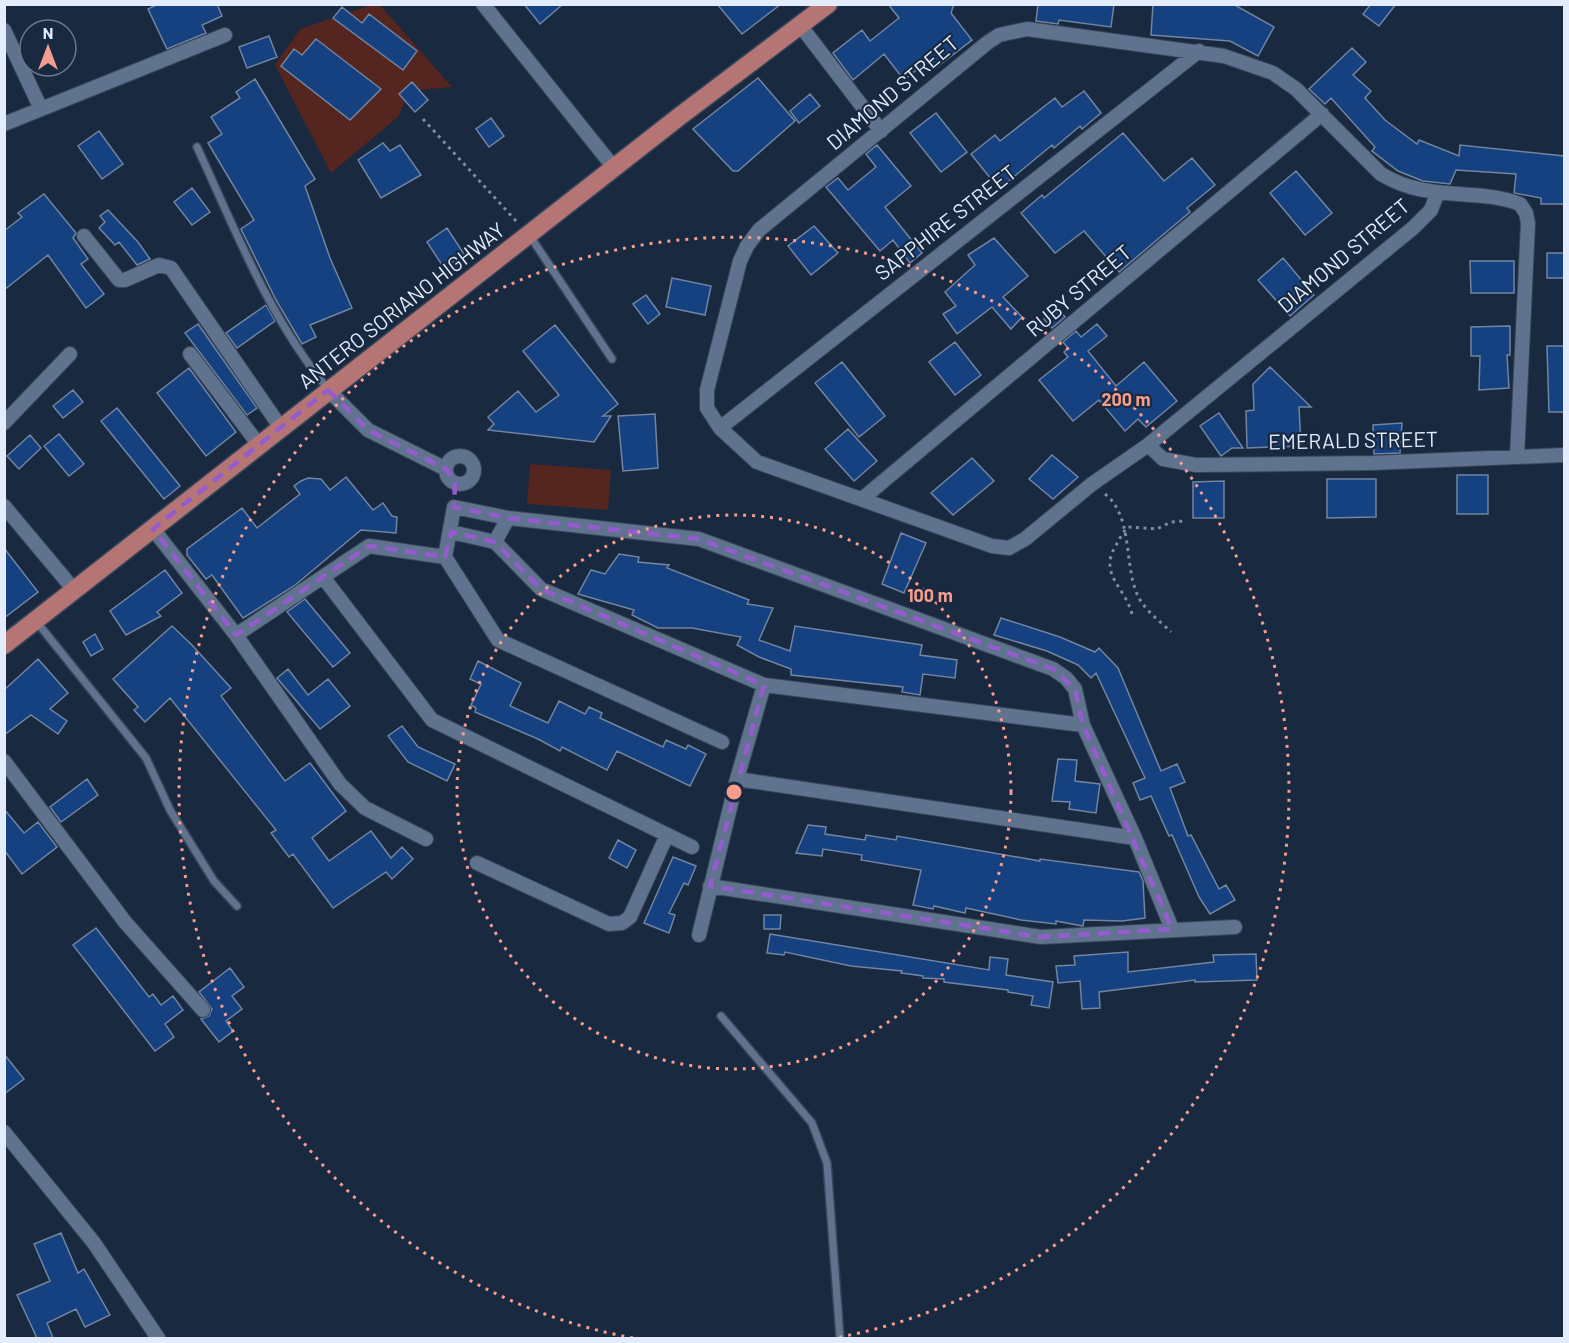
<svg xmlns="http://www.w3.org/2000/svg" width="1569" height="1343" font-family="Barlow,sans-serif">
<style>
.green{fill:#54261f}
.building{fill:#154180;stroke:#7184a0;stroke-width:1.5}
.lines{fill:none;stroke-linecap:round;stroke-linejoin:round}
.lane-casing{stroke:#394659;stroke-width:10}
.street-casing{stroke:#394659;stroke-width:16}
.primary-casing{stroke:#394659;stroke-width:21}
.path{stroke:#7f8c9f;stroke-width:3;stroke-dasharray:3 4.5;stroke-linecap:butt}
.lane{stroke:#60738e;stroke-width:7}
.street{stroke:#60738e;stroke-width:14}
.primary{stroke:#b57575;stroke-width:18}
.marked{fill:none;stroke:#955cce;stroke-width:4.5;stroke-dasharray:12 8;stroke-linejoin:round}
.ring{fill:none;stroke:#f59d8e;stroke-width:3;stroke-dasharray:3 6}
.labels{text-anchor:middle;stroke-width:4.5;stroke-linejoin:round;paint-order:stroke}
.street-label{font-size:21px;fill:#e2ecfc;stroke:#192940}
.centre{fill:#f59d8e;stroke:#192940;stroke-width:3}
.ring-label{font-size:18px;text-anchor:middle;font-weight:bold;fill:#f59d8e;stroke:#192940;stroke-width:4.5;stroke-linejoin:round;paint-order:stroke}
</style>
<rect width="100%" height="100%" fill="#192940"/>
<path class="green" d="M372,5h8l72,82 -44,4 -9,25 -68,57 -56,-108 25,-36z
M530,464l81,6 -3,40 -81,-6z"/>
<path class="building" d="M158,4h59l5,12 -20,9 4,8 -39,16 -19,-40z
M524,4h39l-23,20z
M717,4h64l-39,30z
M888,4h66l-3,9 21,27 -35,27 -7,-8 -26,21 -20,-26 -31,26 -20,-27 29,-23 8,11 29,-23z
M1038,4h76l-3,23 -52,-7 -1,4 -22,-3z
M1153,4h80l41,23 -16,29 -28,-15 -79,-6z
M1371,4h25l-17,22 -16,-12z
M342,7l20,16 7,-9 48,37 -14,19 -70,-52z
M269,36l8,21 -30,11 -8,-21z
M316,39l65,50 -31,31 -69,-54 13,-17 8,6z
M1352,48l14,14 -13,13 18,16 -6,7 20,22 32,24 2,-4 40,16 1,-11 104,11v48h-23v-6l-27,-5 2,-19 -60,-4 -6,14 -27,-3 -25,-10 -26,-20 3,-4 -44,-49 -6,6 -16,-15z
M758,78l37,43 -57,50h-5l-40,-42z
M255,79l60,100 -10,7 25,72 22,50 -42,17 6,12 -14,7 -26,-44 -35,-71 13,-9 -46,-77 14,-9 -11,-17 29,-19 -4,-6z
M412,82l16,18 -13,12 -16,-18z
M1084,91l17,22 -19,16 -2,-3 -26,22 -2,-3 -53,44 -28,-35 24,-19 5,6 55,-43 7,9z
M810,94l10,12 -21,17 -9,-12z
M936,113l31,39 -26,20 -31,-39z
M491,118l13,18 -15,11 -13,-18z
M99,131l24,33 -21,15 -24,-33z
M1123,133l41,48 28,-23 23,27 -28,23 3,4 -71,60 -35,-41 -29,22 -34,-40 21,-18 2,3z
M383,143l7,8 10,-6 21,30 -40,23 -23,-38z
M877,145l34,41 -26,21 37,46 -12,10 -17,-23 -13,11 -54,-64 12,-9 10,12 28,-23 -10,-13z
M1296,171l36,42 -27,22 -35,-42z
M192,188l18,24 -18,13 -18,-23z
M44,194l32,39 -3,5 15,21 -7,5 23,30 -18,14 -38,-53 -44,35v-59l18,-14 -4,-4z
M108,210l30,32 12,17 -13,6 -18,-23 -4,3 -16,-17 6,-6 -5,-6z
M814,226l24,27 -27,22 -23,-29z
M447,228l17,26 -20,14 -17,-26z
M994,238l34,38 -25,21 19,20 -11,12 -19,-22 -35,27 -14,-20 13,-8 -11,-14 30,-27 -7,-10z
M1547,253h17v25h-17z
M1283,258l31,37 -24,21 -32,-36z
M1470,261h44v32h-43z
M672,278l39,8 -6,29 -39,-8z
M646,295l14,19 -12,10 -15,-20z
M266,305l9,16 -38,27 -11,-15z
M1058,308l7,9 -13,11 -8,-9z
M198,324l59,84 -10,7 -62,-82z
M1097,324l10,12 -19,15 28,35 28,-24 33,39 -31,26 -8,-8 -13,12 -26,-31 -26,21 -34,-41 29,-23 -4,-5 4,-4 -5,-6 13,-11 5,6z
M555,325l63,79 -15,12h8l-17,26 -106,-12 6,-6 -6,-7 30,-26 18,21 23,-17 -36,-44z
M1510,326v29h-3l2,33 -30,2 1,-34h-9v-29z
M955,342l26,33 -26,20 -26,-33z
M1547,346h17v66h-15z
M842,362l43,54 -26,21 -44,-54z
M1270,367l41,40h-12l2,39 -54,2 -1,-37 8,-1 -1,-26z
M189,368l47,64 -30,24 -49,-63z
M73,390l10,12 -20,16 -10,-12z
M117,408l63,78 -16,13 -63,-78z
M1219,413l24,35h-11l-11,8 -21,-30z
M655,414l3,54 -35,3 -5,-55z
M1402,423l-2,30 -26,1 -1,-29z
M848,429l29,32 -23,20 -29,-32z
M59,434l25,30 -15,12 -25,-30z
M30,435l11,13 -22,21 -12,-13z
M1052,455l26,22 -25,22 -24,-20z
M972,458l22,23 -41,34 -22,-22z
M1457,475h31v39h-31z
M346,477l27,33 10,-7 9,13 5,1 -1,16 -35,-3 -67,56 -51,32 -31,-43 -6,4 -19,-24v-6l55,-41 15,20 43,-34 -6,-8 7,-5 7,-3 13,1 9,11z
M1327,479h49v38l-49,1z
M1224,481v37h-31v-36z
M901,533l25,10 -22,50 -22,-9z
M4,548l34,44 -34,26z
M619,554l20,3 -1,5 31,3 -2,3 82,32 -2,4 26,4 -14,32 31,11 5,-25 127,19 -2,10 37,5 -2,18 -32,-4 -3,21 -18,-3 1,-5 -112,-12v-6l-32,-12 -22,-12 4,-8 -49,-9h-34l-26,-13 2,-5 -56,-16 13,-24 14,4z
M165,570l17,23 -25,19 4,4 -35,19 -16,-24z
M305,599l45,54 -17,14 -46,-55z
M1001,618l59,19 35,15 4,-4 19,20 43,103 16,-7 8,18 -15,6 18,48 3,-1 28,54 7,-4 9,15 -25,14 -11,-17 -27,-62 -3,1 -18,-40 -11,4 -7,-17 12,-5 -49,-105 -5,5 -13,-13 -31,-14 -53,-16z
M172,626l20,19 39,43 -10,8 64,85 25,-18 36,48 -34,27 17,23 42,-30 20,27 11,-11 11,12 -21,20 -6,-7 -53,36 -40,-54 -4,3 -18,-24 5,-3 -106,-132 -25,24 -11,-12 4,-3 -25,-28z
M95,634l8,15 -12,7 -8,-14z
M38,659l30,34 -18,16 17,12 -9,13 -27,-19 -27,20v-45z
M478,661l43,22 -11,23 38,17 11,-22 26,13 4,-7 13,6 -2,5 63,29 3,-7 20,9 2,-4 18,9 -16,32 -73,-35 -10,19 -45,-23 -2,4 -22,-12 -63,-27 1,-4 -5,-3 10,-21 -11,-5z
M288,669l20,26 20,-16 22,27 -30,23 -43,-51z
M402,726l16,21 37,17 -8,17 -39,-19 -20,-26z
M1058,759l19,1 -2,21 25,3 -4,29 -27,-4 1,-7 -18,-1z
M87,779l11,16 -37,27 -11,-15z
M4,809l20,24 14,-11 19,25 -35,27 -18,-24z
M808,825l18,2 -1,7 40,6 1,-5 30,5 1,-4 143,25v-2l99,13 4,9 2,37 -23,3 -38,-1 -1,6 -27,-5v3l-35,-4 -55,-12 -1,5 -31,-7 -1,3 -20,-4 8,-35 -60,-10 1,-5 -39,-6 -1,7 -26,-3z
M618,840l18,10 -9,18 -18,-10z
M673,857l23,9 -8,19 -4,-2 -15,30 6,2 -6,18 -25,-10z
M764,915h17l-1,14h-16z
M96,928l53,69 4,-3 8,11 12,-9 10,14 -18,14 9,13 -19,14 -82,-106z
M770,934l219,36 1,-13 18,2 -2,16 47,7 -4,26 -18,-3 2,-9 -25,-4v-2l-64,-8v-3l-21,-1v-2l-22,-3 1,-2 -51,-5 -66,-14 -1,3 -17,-2z
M1128,952v20l86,-10 -1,-7 43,-1 1,26 -62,2v-2l-96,12 1,16 -18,1 -2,-28 -22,2 -2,-17 19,-1 -1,-9z
M230,968l14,19 -12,9 10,13 -16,12 7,10 -14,11 -18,-23 8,-3 3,-7 -13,-17z
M4,1054l20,25 -20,15z
M61,1233l17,40 6,-4 26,46 -25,12 -9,-18 -29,14 6,15h-16l-20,-43 33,-14 -16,-37z"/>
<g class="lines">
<g class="lane-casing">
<path id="lane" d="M197,147c38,82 72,171 131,242
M530,236l82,123
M36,621l110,137 24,52 44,71 23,25
M721,1016l91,107 15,40 13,175"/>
</g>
<g class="street-casing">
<path id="street" d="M483,4l132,165
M800,25l81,106
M4,30l37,79
M4,124l221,-89
M1437,194l-6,16 -18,18 -265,217 -56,39 -67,55 -16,9 -17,-2 -235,-84 -37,-34 -13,-20v-18l33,-129 7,-15 12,-16 228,-187 12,-8 28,-6 197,27 49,17 23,16 85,85c48,29 93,13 139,30l6,9 2,10 -11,234
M84,236l35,44h6l34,-15 12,3 110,160
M190,354l69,91
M328,390l40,40 78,39
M4,423l66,-69
M720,428l479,-377
M1148,445l15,14 33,6 176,-2 192,-8
M446 470a14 14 0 1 1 28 0a14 14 0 1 1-28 0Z
M862,499l460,-385
M4,506l71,85
M153,529l83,106 104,149 25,24 61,31
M451,532l44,10 13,-24
M495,542l46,47 223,96 319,40
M445,557l53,83 224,102
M323,577l109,143 260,127
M236,635l133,-89 76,11 9,-50 54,11 191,21 354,130 13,9 9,11 8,36 52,113 37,91
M4,761l121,161 78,88
M737,779l398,59
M477,863l132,61 13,-1 8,-6 37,-82
M710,886l331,51 194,-10
M699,935l38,-156 27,-94
M4,1132l90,111 64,95"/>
</g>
<g class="primary-casing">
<path id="primary" d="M4,645l676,-529 148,-112"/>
</g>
<path class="path" d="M423,119l94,103
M1105,494c28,22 19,70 32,100 6,15 23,27 34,38
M1132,614c-7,-27 -33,-39 -17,-67 4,-7 7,-14 13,-20l29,2 14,-7 13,-1"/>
<use href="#lane" class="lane"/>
<use href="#street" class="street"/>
<use href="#primary" class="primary"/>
</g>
<path class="marked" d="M328,390l40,40 78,39 9,14 -1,24 54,11 191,21 354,130 22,20 8,36 89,204 -131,8 -331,-51 54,-201 -223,-96 -46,-47 -44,-10 -6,25 -76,-11 -133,89 -83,-106z"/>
<g class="ring">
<circle cx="734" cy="792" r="277"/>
<path d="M633 1338A555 555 0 1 1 835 1338"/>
</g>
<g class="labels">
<g class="street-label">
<text transform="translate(893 93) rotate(-40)" y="7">DIAMOND STREET</text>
<text transform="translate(946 223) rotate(-38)" y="7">SAPPHIRE STREET</text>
<text transform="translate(1344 256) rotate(-40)" y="7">DIAMOND STREET</text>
<text transform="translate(1079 291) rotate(-40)" y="7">RUBY STREET</text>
<text transform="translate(402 306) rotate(-38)" y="7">ANTERO SORIANO HIGHWAY</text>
<text transform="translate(1353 441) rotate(-1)" y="7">EMERALD STREET</text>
</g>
</g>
<circle cx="734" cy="792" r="9" class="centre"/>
<g class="ring-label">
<text x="1126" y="406">200 m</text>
<text x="930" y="602">100 m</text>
</g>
<rect width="1569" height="1343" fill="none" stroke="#e2ecfc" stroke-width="12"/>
<g transform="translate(48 48)"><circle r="28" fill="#192940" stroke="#69778b" stroke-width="1.5"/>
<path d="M0-4.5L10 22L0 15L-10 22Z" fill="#f59d8e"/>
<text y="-9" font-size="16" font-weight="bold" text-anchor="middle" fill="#e2ecfc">N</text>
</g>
</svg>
